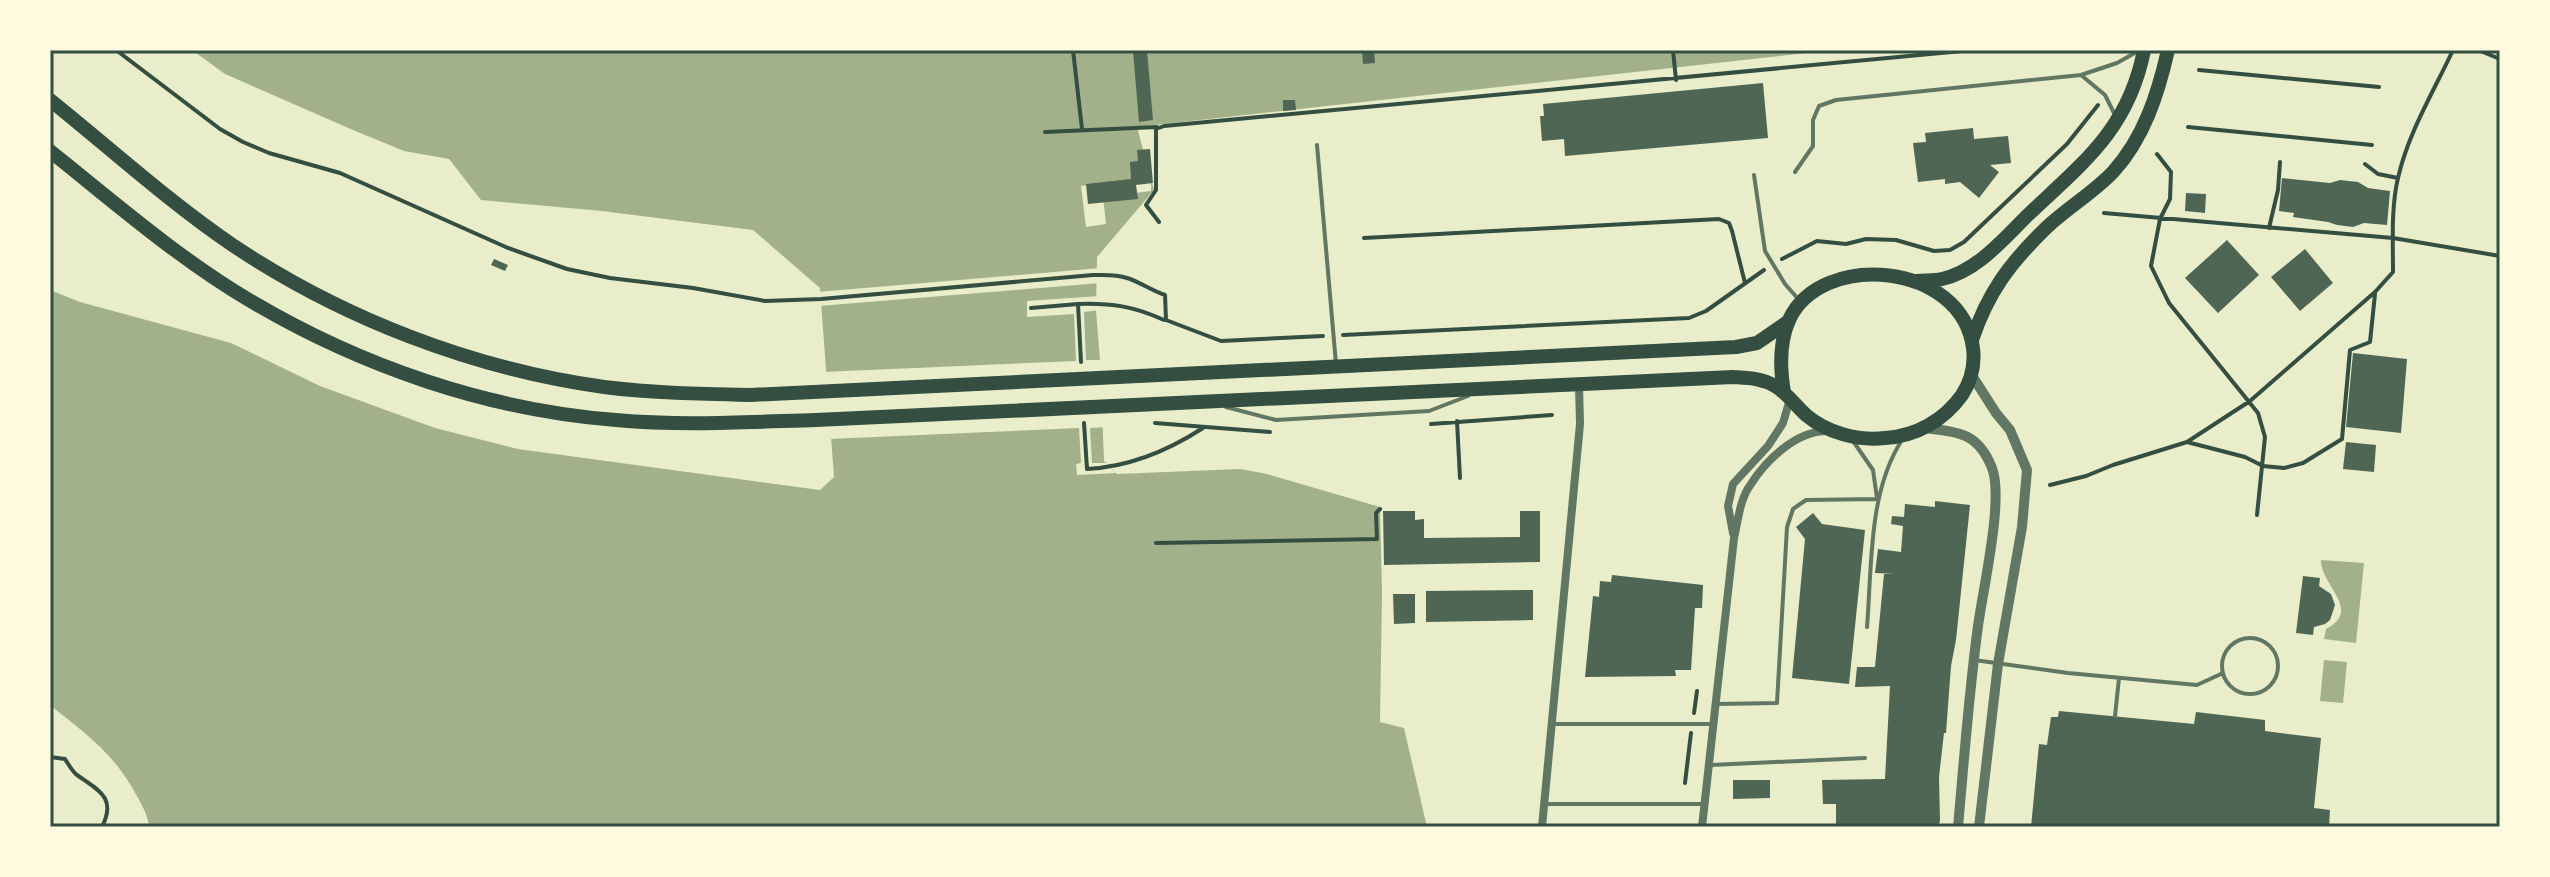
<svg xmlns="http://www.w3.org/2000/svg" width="2550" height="877" font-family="'Roboto Condensed',sans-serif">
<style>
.water{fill:#a3b18a}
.pier{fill:#e9edc9}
.building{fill:#4f6655}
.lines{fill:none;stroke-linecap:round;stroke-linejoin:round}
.path{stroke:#344e41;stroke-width:4}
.service{stroke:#617663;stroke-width:4}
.minor{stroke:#617663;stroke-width:8}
.tertiary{stroke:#617663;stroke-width:10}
.primary{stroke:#344e41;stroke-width:14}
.neatline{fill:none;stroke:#344e41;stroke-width:3}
</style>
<rect width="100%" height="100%" fill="#e9edc9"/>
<path class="water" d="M192,50h1642l-697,77 17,63 -57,67 -1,54 4,49 4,101 13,13 123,-5 27,5 113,33 2,85 -2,130 24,6 23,99h-1278c-1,-11 -6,-20 -11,-29 -22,-43 -52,-64 -88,-93v-415l30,12 151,41 89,43 115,42 83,21 302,41 14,-13 -14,-189 -67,-58 -151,-19 -121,-11 -32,-41 -45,-8 -51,-21 -128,-56z
M2321,560l43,3 -8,80 -32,-4 2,-10c37,-19 -6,-44 -5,-69z
M2324,660l23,2 -4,41 -23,-2z"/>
<path class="pier" d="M1151,177v14l-48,6 3,27 -20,3 -5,-41z
M1101,268v15l-282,23 -2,-14z
M1100,296v14l-16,2 2,48h18l3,67 -17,1 2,35h14l10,10 -39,2 -1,-11 5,-1 -2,-35 -251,11 -5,-67 253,-11 -2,-47 -47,3v-16z"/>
<path class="building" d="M1147,50l6,70 -14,2 -6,-71z
M1362,50h12l1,13 -12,1z
M1763,83l5,55 -203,18 -1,-17 -22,2 -2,-25h4l-1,-12z
M1283,100h12l1,10 -13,1z
M1973,128l1,11 34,-3 3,27 -21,2 9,7 -20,26 -19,-16 -15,2v-5l-27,3 -5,-39 13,-1 -1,-9z
M1150,149l3,34 -17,2 2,14 -50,5 -2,-20 45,-5 -1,-17 8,-1 -1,-11z
M2282,178l48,5 10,-3 18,2 10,6 22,3 -3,34 -23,-2 -11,4 -16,-2 -9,-3 -35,-5 1,-4 -15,-2z
M2186,193l20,1 -1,19 -20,-2z
M2227,240l32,35 -41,38 -33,-35z
M2305,249l28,34 -33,28 -29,-34z
M494,259l14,6 -3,6 -14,-6z
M2353,353l54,6 -6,74 -55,-6z
M2346,442l30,3 -2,27 -31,-3z
M1935,501l35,4 -14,135 -5,26 -5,67h-2l-5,44 1,44 -2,6h-102v-23h-13l-1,-24 63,-1 5,-93 -35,1 2,-20h18l9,-93h11l-20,-1 3,-24 23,3 2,-26 -12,-2 1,-8 12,1 1,-13 30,3z
M1383,511h32v9l9,-1v19l96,-1v-26h20v51l-156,3z
M1813,513l9,11 43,6 -16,154 -57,-6 13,-139 -9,-12z
M1612,575l91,10 -1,23h-7l-4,62h-16l1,6 -91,1 8,-81 6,1 1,-16 11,1z
M2303,576l17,2 -1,8 12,8 4,11 -5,15 -5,4 -11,3 -1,8 -17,-2z
M1533,590v30l-107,2v-31z
M1393,594h22v29l-21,1z
M2059,711l135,13 2,-12 69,8v11l56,7 -7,70 16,2 -1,17h-298l8,-83 8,1 4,-28h7z
M1733,780h37v18l-37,1z"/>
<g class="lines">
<path class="path" d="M116,50l104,79 23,13 26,11 71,20 168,75 59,21 43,9 83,10 72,13 56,-2 272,-24c11,0 23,-1 34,3 11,3 25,13 38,17l1,25 55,21 102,-5
M1073,50l9,79
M1673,50l3,30
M2478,50l22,9
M2199,70l180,17
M2188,127l184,18
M1045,132l112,-5
M2157,154l14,18 -1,27 -10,20 -9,47 18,37 89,110 7,24 -8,78
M2365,164l13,10 20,4
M2104,213l289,25 107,18
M1159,222l-13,-17 10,-15v-61l8,-3c269,-26 539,-49 809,-76
M2269,228l9,-38 2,-28
M1364,238l355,-19 10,4 3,8 13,52
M1782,259l35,-18 29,3 20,-5 30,1 38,11 16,-1 14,-8 103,-98 31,-39
M1031,308l47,-4
M1343,335l346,-17 17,-7 58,-41
M1081,362l-3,-58c34,-1 55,2 86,16
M1457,421l3,57
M1084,423l3,46c41,-2 82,-19 116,-41
M1155,423l115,9
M1431,424l121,-9
M2187,442l58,15 18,9 21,2 19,-5 39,-24 8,-89 20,-8 5,-48
M2050,485l36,-9 27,-11 74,-23 63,-41 125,-109 18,-20c0,-30 -2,-65 5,-94 10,-45 36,-87 55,-128
M1156,543l221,-4 -1,-26 4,-4
M1694,713l3,-22
M50,757l15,2c4,6 7,12 12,16 21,15 40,22 25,52
M1685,783l6,-50"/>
<path class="service" d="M2081,75l24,20 10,20
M1317,145l19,219
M1795,172l18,-26v-26l6,-14 17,-6 245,-25 36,-12 23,-13
M1754,175l11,76 20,33 15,17
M1226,407l50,13 153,-9 39,-15
M1853,441l20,29 4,28
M1867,627c5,-60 1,-135 35,-187
M2222 666a28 28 0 1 1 56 0a28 28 0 1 1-56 0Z
M1974,660l94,13 129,12 26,-12
M1717,704l60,-1 10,-176 6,-18 13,-9 72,-1
M2115,716l4,-38
M1553,724h160
M1711,765l154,-7
M1545,804h157"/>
<path class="minor" d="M1733,533l-5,-27 5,-22 35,-38 15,-23 7,-24
M1542,827l38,-403 -1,-39
M1702,827l32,-289c4,-17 6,-40 17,-54 16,-25 45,-52 74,-53"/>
<path class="tertiary" d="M1971,374l25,39 14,17 17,40 -5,57 -24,137 -19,163
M1924,428c34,4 54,4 68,40 12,31 -9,121 -14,158 -9,66 -14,134 -20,201"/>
<path class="primary" d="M50,100c60,48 118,101 181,144 110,74 242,125 373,143 48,6 97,7 146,8l986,-48 21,-4 32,-22
M50,151c64,51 128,107 199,149 111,66 238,110 367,120 66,6 133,2 200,0l917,-43c15,1 29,1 42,9 12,7 20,19 31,29 21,18 52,26 79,23 32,-2 59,-18 77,-43 9,-14 13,-31 11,-47 -11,-86 -152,-98 -184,-28 -10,23 -9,49 -5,72
M1917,281c8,-1 17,0 25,-2 36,-8 63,-42 88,-66 54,-51 99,-85 114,-163
M1972,340c16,-48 38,-77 74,-112 21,-20 47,-35 67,-56 31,-34 45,-78 55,-122"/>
</g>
<rect width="2550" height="877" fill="none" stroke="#fefae0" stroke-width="104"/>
<rect x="52" y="52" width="2446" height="773" class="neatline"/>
</svg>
